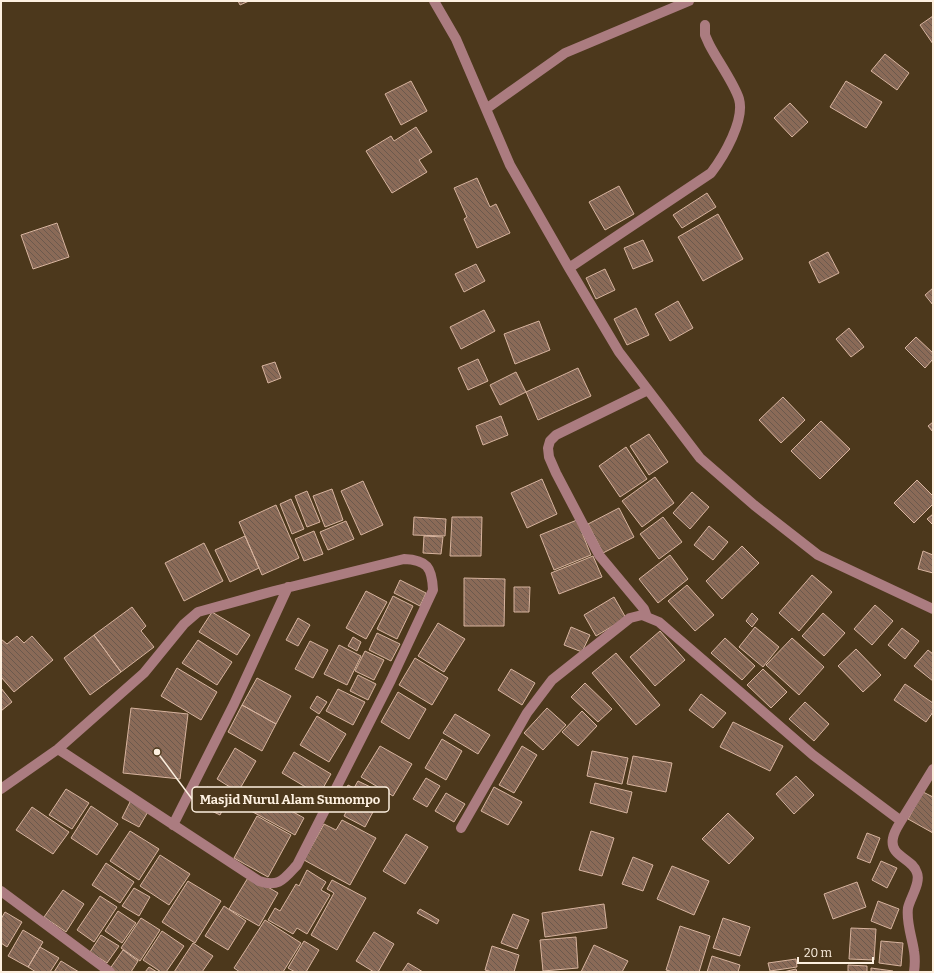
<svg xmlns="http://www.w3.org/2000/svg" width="934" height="973" font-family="Bitter,serif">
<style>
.building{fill:url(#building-back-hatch);stroke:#d7b49f}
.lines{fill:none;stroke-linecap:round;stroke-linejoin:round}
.minor{stroke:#ab7c80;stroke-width:10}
.leader{fill:none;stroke:#fdf0e0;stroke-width:1.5}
.callout-dot{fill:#fdf0e0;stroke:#4c381c;stroke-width:1.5}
.callout{fill:#4c381c;stroke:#fdf0e0;stroke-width:1.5}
.callout-label{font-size:13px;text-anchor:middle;font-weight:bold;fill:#fdf0e0}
</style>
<defs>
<pattern id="building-back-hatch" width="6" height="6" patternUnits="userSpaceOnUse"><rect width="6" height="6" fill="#8a6a57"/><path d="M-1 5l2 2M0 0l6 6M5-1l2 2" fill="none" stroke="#6b594d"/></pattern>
</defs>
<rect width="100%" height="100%" fill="#4c381c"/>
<path class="building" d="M238,1h11l-9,4z
M933,16v28l-13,-19z
M885,54l24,19 -12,17 -26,-19z
M411,81l16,30 -26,14 -16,-31z
M846,81l36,21 -16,26 -36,-21z
M790,103l18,19 -16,15 -18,-19z
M416,127l16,25 -13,8 8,12 -35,21 -26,-42 25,-15 3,5z
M477,178l13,29 6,-3 14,29 -33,15 -13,-29 3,-2 -13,-29z
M619,186l15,28 -29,16 -16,-28z
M707,193l9,14 -34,21 -9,-13z
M718,214l25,45 -40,22 -25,-44z
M57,223l12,34 -36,12 -12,-34z
M643,240l10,21 -20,8 -9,-21z
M828,252l11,21 -20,10 -10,-21z
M476,264l9,17 -21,11 -9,-18z
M605,269l10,21 -19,9 -10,-21z
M933,288v17l-8,-10z
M678,301l15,27 -23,13 -15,-27z
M636,308l13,27 -22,10 -13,-26z
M484,310l11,21 -34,18 -11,-22z
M539,321l11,29 -35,14 -11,-30z
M849,328l15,19 -13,10 -15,-18z
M916,337l17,16v6l-8,9 -20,-20z
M478,359l10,22 -20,9 -10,-22z
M275,362l6,16 -13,5 -6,-17z
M578,368l13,28 -53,24 -12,-28z
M516,372l10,20 -26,13 -10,-20z
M783,397l22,23 -24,23 -22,-23z
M501,416l7,19 -25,10 -7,-19z
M821,421l29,28 -30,30 -29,-28z
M933,422v10l-5,-6z
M649,434l19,28 -19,13 -19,-29z
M626,447l21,32 -27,18 -21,-31z
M655,477l19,26 -32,24 -20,-26z
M542,479l15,35 -30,14 -16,-35z
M917,480l16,16v8l-19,19 -20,-20z
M363,481l20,44 -22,10 -20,-44z
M332,489l11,31 -18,7 -12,-31z
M307,491l13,31 -13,5 -12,-31z
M692,492l17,15 -19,22 -17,-16z
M291,499l13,30 -12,5 -12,-30z
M276,505l23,53 -37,17 -23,-53z
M619,508l15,29 -31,16 -15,-29z
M933,514v11l-6,-6z
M414,517l32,2 -1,17 -32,-1z
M452,517h30l-1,39h-31z
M663,517l19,25 -23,17 -19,-25z
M577,520l14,35 -37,15 -14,-35z
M346,521l8,18 -26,11 -8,-18z
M709,526l19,16 -15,18 -19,-15z
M314,531l9,23 -19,7 -9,-22z
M245,536l14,32 -29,14 -15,-32z
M424,536l19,1 -2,17 -18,-1z
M204,543l19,38 -39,20 -19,-38z
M742,546l17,17 -37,36 -16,-18z
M923,551l10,4v18l-15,-4z
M670,555l18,24 -30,24 -19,-24z
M593,556l9,21 -43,17 -8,-21z
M812,575l20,17 -33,39 -20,-18z
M464,578l41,1 -1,47h-40z
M400,580l26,13 -6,13 -26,-13z
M687,585l27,30 -19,16 -27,-30z
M514,587h16l-1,25h-15z
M366,591l21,11 -21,37 -20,-11z
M393,596l20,10 -16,33 -20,-10z
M614,597l12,21 -30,18 -12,-21z
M875,605l18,16 -21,24 -18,-16z
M132,607l14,19 -5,5 13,16 -33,25 -27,-37z
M212,612l38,23 -13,20 -38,-23z
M752,613l6,6 -6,8 -6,-6z
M823,613l22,20 -21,23 -22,-20z
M298,618l12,7 -12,21 -12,-6z
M438,623l27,16 -21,33 -26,-16z
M571,627l19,8 -8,17 -18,-7z
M755,627l24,20 -16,20 -24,-20z
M902,628l17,13 -14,18 -17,-14z
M660,631l25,29 -30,26 -25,-29z
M377,633l23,11 -9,17 -22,-11z
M94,635l27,37 -31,23 -26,-37z
M17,636l7,7 8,-7 21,24 -39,32 -13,-15v-38l6,5z
M353,637l8,5 -4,9 -9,-5z
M725,638l30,28 -13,14 -31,-27z
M792,638l32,29 -25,28 -33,-30z
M198,640l34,22 -15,23 -35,-22z
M310,641l18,9 -15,28 -18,-9z
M339,645l22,11 -14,29 -23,-11z
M856,649l25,26 -18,17 -25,-26z
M928,650l5,4v27l-19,-15z
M365,651l19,9 -10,20 -19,-9z
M616,653l44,52 -24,20 -44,-52z
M415,658l33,20 -16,27 -33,-20z
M177,668l40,24 -16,28 -40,-24z
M511,669l24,14 -13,22 -24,-15z
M763,669l24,23 -16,16 -24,-23z
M358,675l18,9 -8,16 -18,-9z
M257,678l34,18 -15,28 -34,-19z
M585,683l27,26 -14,13 -27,-25z
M905,684l28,19v9l-7,10 -32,-22z
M1,688l11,14 -11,9z
M338,689l27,13 -12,23 -27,-14z
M398,692l28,17 -17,30 -28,-17z
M701,694l25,19 -13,15 -24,-18z
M317,696l10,6 -8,12 -9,-6z
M805,702l24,22 -15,17 -25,-22z
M242,705l34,19 -14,27 -34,-19z
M131,708l57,6 -8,65 -57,-6z
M547,708l19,17 -23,25 -19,-17z
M582,711l15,15 -19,20 -16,-14z
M455,714l35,21 -12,19 -35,-21z
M317,716l29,18 -17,28 -29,-17z
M733,722l50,24 -13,25 -50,-24z
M442,739l20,12 -16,29 -21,-12z
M380,746l32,18 -19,32 -32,-19z
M522,746l15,9 -23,38 -15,-8z
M235,748l21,13 -18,31 -21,-13z
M592,751l36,7 -6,26 -35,-8z
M294,752l37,22 -12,21 -37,-22z
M633,756l39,7 -6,29 -39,-8z
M796,776l18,19 -20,19 -18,-20z
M426,778l14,8 -13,21 -14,-8z
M358,781l25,12 -18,34 -21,-11 6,-12 -9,-4 7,-15 6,3z
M595,783l37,9 -5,21 -37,-10z
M207,787l22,11 -9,17 -21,-10z
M494,787l28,15 -14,23 -27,-14z
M66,789l23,14 -17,26 -23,-14z
M923,792l10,5v36l-25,-14z
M446,793l19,11 -11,18 -19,-11z
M261,794l43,24 -9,17 -44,-24z
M131,800l18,10 -10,17 -17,-9z
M91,806l27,18 -21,31 -26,-17z
M32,807l37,25 -16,22 -37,-24z
M728,813l26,25 -25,26 -27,-25z
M257,816l34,19 -23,42 -34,-19z
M342,820l34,18 -26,47 -46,-25 20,-36 12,6z
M130,831l29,18 -20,31 -29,-19z
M591,831l23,7 -12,38 -23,-6z
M867,833l13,5 -10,25 -13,-5z
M406,834l22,13 -23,37 -22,-13z
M160,855l30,19 -21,31 -29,-19z
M633,857l20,8 -10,26 -21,-7z
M881,861l16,7 -10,20 -15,-8z
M106,863l28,19 -14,21 -28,-18z
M672,866l37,15 -15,34 -37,-16z
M307,870l19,12 -5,8 9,5 -23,39 -10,-6 -4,6 -25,-14 7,-12 5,3 16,-27 3,2z
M249,876l29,17 -19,33 -30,-17z
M332,880l34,18 -29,52 -26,-15 23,-42 -7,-4z
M188,881l33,20 -26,42 -33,-21z
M857,882l9,25 -33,12 -9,-25z
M134,888l16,9 -11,19 -17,-10z
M63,890l21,14 -18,28 -22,-15z
M100,896l17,11 -23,35 -17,-12z
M878,901l21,8 -8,20 -20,-8z
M604,904l3,24 -62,9 -3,-24z
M224,906l22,15 -18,29 -23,-14z
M420,909l19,11 -2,4 -20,-11z
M118,911l18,12 -14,20 -17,-12z
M5,912l17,10 -15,25 -6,-4v-24z
M513,914l16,6 -12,29 -16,-6z
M141,918l19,12 -20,31 -19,-13z
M723,918l27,9 -10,29 -27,-8z
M265,920l36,23 -18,29h-43l-6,-4z
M680,926l30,10 -11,36h-26l-7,-2z
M851,928l25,1 -2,31 -25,-1z
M23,930l20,12 -15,25 -20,-11z
M162,931l22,15 -18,26h-5l-18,-12z
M374,932l20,12 -16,28h-4l-18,-11z
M101,935l18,11 -12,17 -17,-11z
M576,937l2,31 -35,3 -3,-31z
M304,941l15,9 -13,22h-11l-7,-4z
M881,941l22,2 -2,23 -22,-3z
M193,943l20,13 -11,16h-28z
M594,945l34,16 -6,11h-41z
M492,946l27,9 -5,17h-22l-7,-2z
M40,947l19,11 -9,14h-14l-8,-5z
M123,950l15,11 -7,11h-20l-2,-2z
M712,956l28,9 -2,7h-31z
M796,959l1,8 -27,4 -2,-8z
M61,961l18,11h-25z
M408,963l15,9h-21z
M848,965l19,1v6h-19z
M149,967l8,5h-12z
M871,968l22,3v1h-22z
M796,969l1,3h-14z"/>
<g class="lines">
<path class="minor" d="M434,1l22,38 54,126 59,103 50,84 81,106 54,47 64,50 115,54
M486,109l79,-56 124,-52
M569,268l142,-95c13,-17 34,-53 28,-74 -5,-16 -22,-39 -30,-55l-4,-9v-10
M647,617l-3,-8 -45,-54 -43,-82 -7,-16 -1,-9 2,-7 6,-6 92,-45
M1,789l57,-40 86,-76 40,-49 14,-12 76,-21 130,-32c23,1 28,8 29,31l-42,90 -94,185c-13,14 -18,23 -38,16l-201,-132
M901,821c-3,5 -7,11 -8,17 -4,19 20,20 24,35 4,10 -7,25 -9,35 -2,14 4,29 6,43 1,6 1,14 0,21
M173,825l61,-121 54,-117
M461,828l66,-115 25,-33 78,-62 12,-3 17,7 154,133 88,66 32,-52
M1,891l109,81"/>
</g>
<path class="leader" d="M157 752L192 799"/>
<circle class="callout-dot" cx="157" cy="752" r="4"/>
<rect class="callout" x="192" y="787" width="197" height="25" rx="4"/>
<g class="callout-label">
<text x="290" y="804">Masjid Nurul Alam Sumompo</text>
</g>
<rect width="934" height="973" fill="none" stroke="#fdf0e0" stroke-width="4"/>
<path d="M798 957v6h75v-6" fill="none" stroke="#fdf0e0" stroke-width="2"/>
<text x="804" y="957" font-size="12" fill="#fdf0e0" stroke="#4c381c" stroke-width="3" paint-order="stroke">20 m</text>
</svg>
